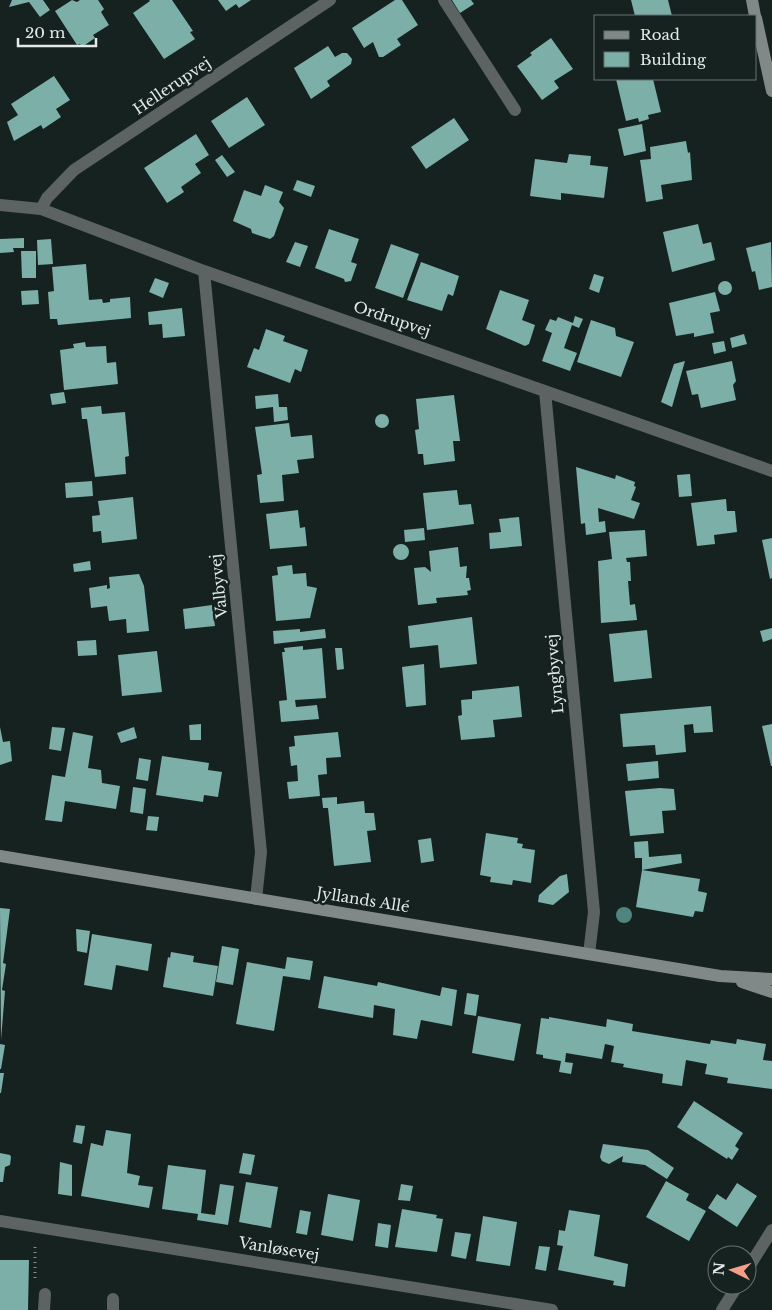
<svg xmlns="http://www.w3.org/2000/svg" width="772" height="1310" font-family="'Libre Baskerville',serif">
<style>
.building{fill:#7bafa8}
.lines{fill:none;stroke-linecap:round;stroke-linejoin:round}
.path{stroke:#858f8e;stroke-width:3;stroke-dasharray:1 4;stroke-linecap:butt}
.lane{stroke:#5d6362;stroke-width:12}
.street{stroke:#5d6362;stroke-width:12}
.secondary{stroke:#808987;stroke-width:12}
.tree{fill:#50857e}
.labels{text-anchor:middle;stroke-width:5;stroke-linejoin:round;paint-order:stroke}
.street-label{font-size:15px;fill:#e2eae9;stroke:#162220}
</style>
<rect width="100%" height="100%" fill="#162220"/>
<path class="building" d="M12,0h31l7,10 -10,7 -11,-15 -20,5z
M72,0l5,2 3,-2h18l6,9 -3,3 8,13 -16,10 2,3 -13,9 -2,-3 -3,1 -22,-34z
M149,0h23l21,31 -3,1 5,7 -31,20 -31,-46 17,-12z
M218,0h33l-12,8 -3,-4 -10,7z
M395,0h7l16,25 -21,14 4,6 -18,12h-4l-6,-15 -9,6 -12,-20z
M452,0h19l3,4 -14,9z
M631,0h37l4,16h-37z
M551,38l22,31 -19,12 5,7 -17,12 -25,-34 15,-11 -2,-2z
M328,46l7,11 7,-4h5l5,6 -1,5 -24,17 3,5 -19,13 -17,-31z
M54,76l16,24 -14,9 5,8 -18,12 -2,-4 -27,16 -7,-19 11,-7 -7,-11z
M616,79h37l8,33 -13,3 1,4 -10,3 -1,-4 -12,3z
M247,97l18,28 -36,23 -18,-27z
M454,118l15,22 -43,29 -15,-22z
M642,124l4,27 -22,5 -6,-27z
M196,134l13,21 -14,9 6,9 -20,14 3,5 -17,11 -23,-35z
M686,141l2,12 2,-1 2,28 -31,5 2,14 -17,3 -6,-42 11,-1 -1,-12z
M569,154l22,2 -1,9 18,2 -4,31 -43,-5v7l-31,-4 5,-37 32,4z
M222,155l13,17 -8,5 -12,-17z
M297,180l18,6 -4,11 -18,-7z
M265,185l18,7 -4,10 5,6 -10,28 -4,3 -18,-6 -1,-4 -18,-8 11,-31 17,6z
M698,224l5,20 8,-2 4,18 -43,12 -9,-40z
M329,229l30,10 -8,23 6,2 -6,17 -6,1 -1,-3 -29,-11z
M24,238v10h-11l1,4 -14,1v-14z
M51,239l2,25 -15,1 -1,-25z
M295,242l13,4 -8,21 -14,-5z
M771,242l1,45 -13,3 -4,-19 -3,1 -6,-24z
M391,244l28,10 -16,44 -28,-10z
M21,251h15v27h-14z
M421,262l38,14 -6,20 -5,-2 -6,17 -35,-11z
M86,264l3,36 13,-1 1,4 7,-1v-3l20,-2 1,21 -73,7 -1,-6h-7l-2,-27 6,-1 -2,-24z
M594,274l10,3 -5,16 -10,-4z
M155,278l14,5 -6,15 -14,-6z
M718 288a7 7 0 1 1 14 0a7 7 0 1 1-14 0Z
M38,290l1,14 -17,1 -1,-14z
M500,290l29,10 -7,20 13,5 -6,19 -4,2 -39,-17z
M715,292l5,19 -10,2 4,20 -20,4v-4l-18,3 -7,-33z
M182,308l3,28 -22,2 -1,-14 -13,1 -1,-13z
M575,316l8,3 -4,9 -7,-3 -8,23 13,5 -7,18 -28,-10 10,-28 -7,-3 5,-11 6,2 2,-4 15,6z
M591,320l24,8 1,8 18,6 -13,35 -44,-15z
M266,329l19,7 -2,5 25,9 -7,22 -6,-3 -5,14 -43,-16 7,-19 5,2z
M744,334l3,10 -15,4 -2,-10z
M724,341l2,10 -12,3 -2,-11z
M85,342l1,5 20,-1 1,17 9,-1 2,22 -54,6 -4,-40 14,-2 -1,-4z
M685,361l-13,46 -11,-5 13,-38z
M732,361l4,20 -3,4 3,15 -35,8 -3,-14 -6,1 -6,-24z
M64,392l2,11 -14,2 -2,-11z
M278,394l1,13h8l1,13 -14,2 -1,-15 -17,2 -1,-13z
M454,395l6,46h-7l2,20 -31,4 -1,-11h-5l-3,-24 4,-1 -3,-30z
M101,406l1,8 23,-2 4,44 -4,1 1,17 -31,3 -8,-58h-5l-1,-11z
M375 421a7 7 0 1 1 14 0a7 7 0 1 1-14 0Z
M289,423l2,14 21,-2 2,23 -17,2 2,13 -17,2 2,26 -24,2 -3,-28 5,-1 -7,-47z
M576,467l39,12 1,-4 19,7 -1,4 2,1 -5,13 9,3 -6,16 -36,-11 1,14 6,-1 1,11 -20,3 -1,-12 -4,1z
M690,474l2,22 -13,1 -2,-22z
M92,481l1,15 -27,2 -1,-15z
M457,490l2,15 12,-1 3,20 -47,6 -4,-37z
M133,497l4,42 -35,4 -1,-12 -8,1 -1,-16 8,-1 -2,-14z
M726,499l1,12h8l2,21 -23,3 1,9 -18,2 -6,-43z
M298,510l2,18 5,-1 2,19 -37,3 -4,-35z
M519,517l3,29 -32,3 -1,-16 12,-1 -2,-13z
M424,528l1,12 -20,2 -1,-12z
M645,530l2,26 -21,2 1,4h3l1,19h-3l2,24 5,-1 2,16 -36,3 -3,-62 14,-2 -3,-27z
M772,538v40l-2,1 -8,-39z
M393 552a8 8 0 1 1 16 0a8 8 0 1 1-16 0Z
M458,547l2,20 7,-1 -1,12h3l2,12 -4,1 1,4 -32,3 1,5 -19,2 -4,-37 11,-1 6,5 -2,-21z
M90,561l1,9 -17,2 -1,-8z
M292,565l1,9 13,-1 1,13 10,2 -7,30 -34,3 -4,-45 6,-1 -1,-8z
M139,574l5,12 5,45 -22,2 -1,-14 -17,2 -2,-15 -16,2 -2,-20 18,-3v4l3,-1 -1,-11z
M212,605l3,21 -30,3 -2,-20z
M472,617l5,47 -37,4 -2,-23 -28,3 -2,-22z
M772,628v11l-9,3 -3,-11z
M300,629v3l25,-3 1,9 -52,6 -1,-13z
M647,630l5,48 -38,4 -5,-48z
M96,640l1,15 -19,1 -1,-15z
M303,646v4l19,-2 4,50 -31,2 1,7 21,-2 2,14 -38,3 -2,-21 8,-1 -5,-48h3l-1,-4z
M335,648h7l2,21 -7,1z
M157,651l5,41 -40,4 -4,-41z
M424,664l2,41 -20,2 -4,-40z
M519,686l3,31 -29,3 2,17 -34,3 -3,-24 4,-1 -1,-15 11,-1v-8z
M711,706l2,26 -19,1 -1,-9 -9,1 2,27 -30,3 -1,-10 -32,2 -3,-33z
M201,724v16h-11l-1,-15z
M772,724v42h-1l-9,-40z
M0,727l3,15 7,-1 2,20 -12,4z
M52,727l13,1 -4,23 -12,-2z
M134,727l3,11 -16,5 -4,-10z
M73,732l20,4 -5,32 13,2 1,13 18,3 -4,23 -51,-8 -3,21 -17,-2 7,-45 13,2z
M338,732l3,25 -15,1 1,16 -9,1 2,21 -31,3 -2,-17 11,-1 -1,-16 -6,1 -2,-19 6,-1 -1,-10z
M162,756l47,7 -1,7 14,2 -4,25 -14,-2 -1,7 -47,-7z
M139,758l12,2 -3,21 -12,-2z
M658,761l1,17 -31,3 -2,-17z
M133,787l13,2 -3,25 -13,-2z
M660,788l14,1 2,21 -14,1 2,22 -34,3 -5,-45z
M337,797v7l27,-3 1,12h9l2,17 -9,1 4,31 -37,4 -6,-58h-5l-1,-10z
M148,816l11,1 -2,14 -11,-1z
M486,833l32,5 -1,5 6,1 -1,4 13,2 -4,33 -18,-3 -1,5 -22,-3 1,-5 -11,-2z
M431,838l3,23 -13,2 -3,-23z
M648,841l1,16 32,-3 1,9 -40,7 58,9 -2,12 9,2 -4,19 -8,-1 -2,6 -57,-10 6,-37v-12h-7l-1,-16z
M567,874l2,18 -16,13 -15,-3 1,-7 21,-19z
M0,908l10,1 -7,54 3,1 -4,26 3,1 -4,49z
M76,929l14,2 -3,22 -10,-2z
M92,934l60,10 -4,27 -32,-6 -4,25 -28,-5z
M222,946l17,3 -6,36 -17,-3z
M171,952l23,4 -1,6 25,4 -5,30 -50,-9 5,-30 2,1z
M287,957l26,4 -3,19 -27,-4 -9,55 -38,-7 11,-62 38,7z
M324,976l53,10 1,-4 62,14 2,-9 15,3 -5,36 -31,-6 -4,19 -24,-4 2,-26 -21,-4 -1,13 -55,-10z
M467,993l12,2 -3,21 -12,-2z
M478,1016l43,8 -7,37 -42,-8z
M549,1017l57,10 1,-8 26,5 -1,7 78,13 1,-4 25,4 1,-5 29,5 -3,16 9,1v28l-45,-6 1,-5 -23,-4 2,-10 -21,-4 -4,26 -20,-3 1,-9 -40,-7 1,-3 -13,-2 3,-16 -9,-2 -3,15 -36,-6 -1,9 8,1 -2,11 -12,-2 2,-11 -18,-3v-3l-7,-1 5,-36 8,1z
M0,1044l5,1 -4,24h-1z
M0,1073h4l-3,20h-1z
M694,1101l49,32 -8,13 4,3 -7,11 -4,-3 -1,2 -50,-32z
M76,1125l9,1 -3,18 -9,-2z
M106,1130l25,4 -4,39 13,3 -2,9 15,2 -4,21 -68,-12 10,-53 12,3z
M603,1144l45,6 26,18 -7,11 -22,-14 -23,-3 1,-6 -14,8 -7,-3 -2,-4z
M0,1153l10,2 1,2 -1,8 -5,2 -2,15h-3z
M243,1153l12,2 -4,20 -12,-2z
M60,1162l12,3v31l-14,-2z
M168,1165l38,5 -5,43 14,2 5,-31 14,2 -6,39 -31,-5 1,-6 -36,-5z
M666,1181l23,13 -3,6 20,11 -17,30 -43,-24z
M246,1182l32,5 -7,41 -32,-6z
M737,1183l20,13 -20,31 -29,-19 9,-14 9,6z
M401,1184l12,2 -3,15 -12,-1z
M328,1194l32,6 -7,41 -32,-6z
M402,1209l35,6 -1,3 7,1 -6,33 -42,-5z
M300,1210l11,2 -4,23 -11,-2z
M569,1210l31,5 -6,41 34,8 -3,23 -12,-2 1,-4 -56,-11 5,-24 -6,-1 2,-15 6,1z
M483,1216l34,6 -7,44 -34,-5z
M378,1223l13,2 -3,23 -13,-2z
M455,1232l16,2 -5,25 -15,-3z
M539,1246l11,1 -4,24 -11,-2z
M0,1260h29l-1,50h-28z"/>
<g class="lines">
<path class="path" d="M35,1278v-33"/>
<path class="lane" d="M44,1310l1,-16
M113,1310v-11"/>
<path class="street" d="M444,0l71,110
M0,205l41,4 163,62 568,200
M41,209l6,-11 27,-28 256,-170
M204,271l57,581 -5,47
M545,391l49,521 -5,42
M0,1221l552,89
M747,1270l25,-40
M722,1310l16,-25"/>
<path class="secondary" d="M752,0l3,16
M756,18l16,73
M0,856l720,120 52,3
M742,982l30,10"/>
</g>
<circle class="tree" cx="624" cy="915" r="8"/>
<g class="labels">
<g class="street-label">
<text transform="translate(172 86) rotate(-34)" y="5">Hellerupvej</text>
<text transform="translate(392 319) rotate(19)" y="5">Ordrupvej</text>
<text transform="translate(219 586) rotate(-96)" y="5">Valbyvej</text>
<text transform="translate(555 674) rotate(-95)" y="5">Lyngbyvej</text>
<text transform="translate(363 900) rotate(9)" y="5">Jyllands Allé</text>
<text transform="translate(279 1249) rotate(9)" y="5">Vanløsevej</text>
</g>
</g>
<rect x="594" y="15" width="162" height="65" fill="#162220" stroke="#687270"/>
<rect x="604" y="31" width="25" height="8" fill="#808987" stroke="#687270"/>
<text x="640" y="40" font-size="15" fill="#e2eae9">Road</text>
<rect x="604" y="52" width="25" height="15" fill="#7bafa8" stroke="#687270"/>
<text x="640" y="65" font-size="15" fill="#e2eae9">Building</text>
<g transform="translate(732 1270) rotate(275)"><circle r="24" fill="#162220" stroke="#687270"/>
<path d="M0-4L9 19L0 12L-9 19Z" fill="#f49e88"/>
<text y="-8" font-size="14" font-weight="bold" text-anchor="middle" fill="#e2eae9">N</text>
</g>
<path d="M18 38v8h78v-8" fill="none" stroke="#e2eae9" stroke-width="2.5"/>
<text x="25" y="38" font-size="15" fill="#e2eae9" stroke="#162220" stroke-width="4" paint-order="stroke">20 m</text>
</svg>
